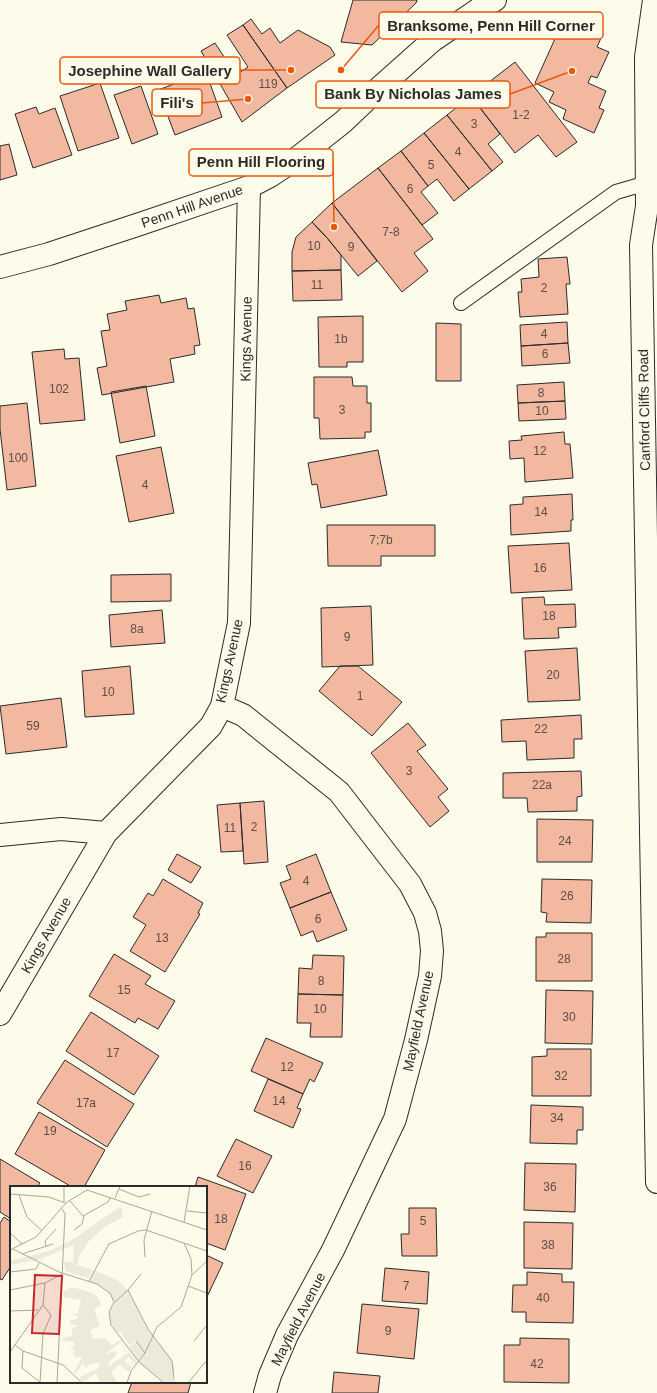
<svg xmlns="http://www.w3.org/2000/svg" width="657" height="1393" font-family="Helvetica,sans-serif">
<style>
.building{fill:#f2b8a0;stroke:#2b2b2b}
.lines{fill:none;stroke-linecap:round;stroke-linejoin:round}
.service-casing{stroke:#2b2b2b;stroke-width:16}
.minor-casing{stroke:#2b2b2b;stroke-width:24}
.tertiary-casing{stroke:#2b2b2b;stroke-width:24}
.service{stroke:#fdfbea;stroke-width:14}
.minor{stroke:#fdfbea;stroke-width:22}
.tertiary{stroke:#fdfbea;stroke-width:22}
.labels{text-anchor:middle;stroke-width:3;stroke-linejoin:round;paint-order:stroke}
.number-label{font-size:12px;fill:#5d4e48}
.street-label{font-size:14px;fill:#2b2b2b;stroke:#fdfbea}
.inset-road{fill:none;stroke:#a9a89e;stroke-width:1}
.view{fill:#c62828;fill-opacity:0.15;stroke:#c62828;stroke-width:2}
.inset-edge{fill:none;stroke:#2b2b2b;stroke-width:2}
.leader{fill:none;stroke:#e8590c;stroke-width:1.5}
.callout-dot{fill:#e8590c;stroke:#fdfbea;stroke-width:1.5}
.callout{fill:#fdfbea;stroke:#e8590c;stroke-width:1.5}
.callout-label{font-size:15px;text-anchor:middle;font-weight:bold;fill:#2b2b2b}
</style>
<rect width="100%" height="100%" fill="#fdfbea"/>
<path class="building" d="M353,0h64l-1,3 -44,42 -31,-3z
M251,19l11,15 8,-6 10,15 18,-13 32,17 5,8 -48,33 -44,-63z
M563,21l38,17 -4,9 12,5 -12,26 -6,-2 -3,7 18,8 -7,17 5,2 -10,23 -31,-14 3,-9 -17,-8 5,-10 -19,-9z
M243,25l44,63 -45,34 -41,-71 14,-8 21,32 12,-8 -21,-32z
M515,62l62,80 -21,15 -18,-22 -23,18 -44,-57z
M206,72l16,45 -47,18 -17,-45z
M100,83l19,55 -41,13 -18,-55z
M141,86l17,48 -26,10 -18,-49z
M471,96l29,38 -12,10 15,18 -11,9 -45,-56z
M36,107l3,7 16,-6 17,47 -39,13 -18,-54z
M447,115l45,56 -23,18 -45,-56z
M424,133l45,56 -15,12 -17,-22 -9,7 -27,-35z
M9,144l8,31 -17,5v-34z
M401,151l27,35 -7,6 17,21 -16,12 -44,-57z
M378,168l55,71 -19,14 14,18 -26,21 -70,-89z
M332,203l45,58 -19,15 -30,-37 -16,-17z
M312,222l16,17 13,16v15l-49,1v-19l4,-15z
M567,257l3,27h-4l2,30 -48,3 -2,-25h4l-1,-13 18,-2 -1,-18z
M341,270l1,30 -49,1 -1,-30z
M159,295l2,8 25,-5 2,11 6,-1 6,37 -6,1 1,8 -25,5 4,23 -72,13 -5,-27 10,-2 -6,-35 9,-1 -3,-16 20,-4 -2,-9z
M363,316v46h-16v5h-28l-1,-50z
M567,322l1,21 -47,3 -1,-21z
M436,323l25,1v57h-25z
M568,343l2,20 -48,3 -1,-20z
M64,349l1,10 14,-1 6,62 -45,4 -8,-72z
M314,377h38l1,9h14v17h4v29h-6v6l-45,1 -1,-21h-5z
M564,382l1,19 -47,2 -1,-18z
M146,386l9,50 -35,7 -9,-51z
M565,401l1,18 -47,2 -1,-18z
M27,403l9,83 -29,4 -7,-61v-23z
M564,432l1,12h5l3,34 -48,4 -1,-24 -14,1 -1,-18 13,-1 -1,-4z
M161,447l13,66 -45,9 -13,-66z
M378,450l9,45 -66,13 -4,-24 -5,1 -4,-22z
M572,494l1,26h-2v11l-60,4 -1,-30 13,-1v-7z
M327,525h108v31h-54v10h-53z
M569,543l3,47 -61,3 -3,-47z
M171,574v27l-60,1v-27z
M544,597l1,8 30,-1 1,23 -18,1 1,10 -35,1 -2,-41z
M371,606l2,59 -51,2 -1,-59z
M162,610l3,33 -54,4 -2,-32z
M577,648l3,52 -52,2 -3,-51z
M130,666l4,48 -49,3 -3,-46z
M340,666h18l44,36 -30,34 -53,-45z
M61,698l6,49 -61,7 -6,-48z
M581,715l1,24h-8v19l-47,2 -1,-19 -24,1 -1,-22z
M408,723l18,22 -9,6 31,38 -10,8 11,14 -19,16 -59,-74z
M581,771l1,25 -5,1v14l-49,1 -1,-14h-24v-25z
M264,801l4,61 -24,2 -4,-61z
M240,803l3,48 -22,1 -4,-47z
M537,819l56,1 -1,42h-55z
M177,854l24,13 -10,16 -23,-13z
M316,854l15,38 -41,16 -10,-25 11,-4 -5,-13z
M163,879l40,24 -5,10 2,1 -35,58 -35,-21 16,-26 -13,-8 15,-24 5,3z
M542,879l50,1 -1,43 -45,-1 1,-9 -6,-1z
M331,892l16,38 -30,12 -4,-11 -12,5 -11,-28z
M546,933h46v48h-56v-44h10z
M114,954l37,22 -6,8 30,17 -17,28 -20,-11 -3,5 -46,-27z
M313,955l31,1 -1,39 -45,-1 1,-26 13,1z
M546,990l47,1 -1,53 -47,-1z
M298,994l45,1 -1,42h-32l1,-14h-14z
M91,1012l68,44 -25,39 -68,-44z
M266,1038l57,25 -9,19 -4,-3 -7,15 -52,-23z
M547,1049h44v47h-59v-39l15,-1z
M65,1060l69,44 -27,43 -70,-44z
M268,1079l35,15 -6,14 4,1 -8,19 -39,-17z
M531,1105l52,2v23h-6v14l-47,-1z
M39,1112l66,38 -21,37h-12l-57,-33z
M236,1139l36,17 -19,37 -36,-17z
M0,1159l40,24 -3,4h-26v32l-11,-7z
M525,1163l51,1 -1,48 -51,-2z
M198,1177l48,17 -21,56 -19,-7v-56h-11z
M409,1208h27l1,48h-35l-1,-22h8z
M4,1217l7,5v44l-9,14 -2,-1v-56z
M524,1222l49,1 -1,46 -48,-1z
M206,1255l17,8 -17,36z
M385,1268l44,4 -2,32 -45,-3z
M527,1272l35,2v8h12l-1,41 -47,-1v-10h-14l1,-27h14z
M362,1304l57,5 -5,50 -57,-6z
M520,1338l49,1v44l-65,-1v-37h16z
M334,1372l46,4 -2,17h-46z
M132,1382h59l-3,11h-60z"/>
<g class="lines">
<g class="service-casing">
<path id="service" d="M461,303l155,-111 31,-9"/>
</g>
<g class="minor-casing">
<path id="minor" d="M222,706l21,9 96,77 71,92 15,29 5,18 2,20 -2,25 -14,64 -21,79 -62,131 -46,85 -17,40 -5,18
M0,835l61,-6 45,4
M0,1014l106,-181 105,-107 11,-20 17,-83 10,-436"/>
</g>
<g class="tertiary-casing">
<path id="tertiary" d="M654,0l-8,57 1,149 -6,39 16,937
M0,267l49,-13 91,-30 109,-37 21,-11 30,-20 43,-34 35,-33 54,-48 47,-32 16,-9"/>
</g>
<use href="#service" class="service"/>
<use href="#minor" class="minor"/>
<use href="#tertiary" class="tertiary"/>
</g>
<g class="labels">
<g class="number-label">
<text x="268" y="88">119</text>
<text x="521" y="119">1-2</text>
<text x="474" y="128">3</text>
<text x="458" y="156">4</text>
<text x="431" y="169">5</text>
<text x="410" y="193">6</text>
<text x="391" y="236">7-8</text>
<text x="314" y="250">10</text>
<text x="351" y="251">9</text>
<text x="317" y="289">11</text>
<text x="544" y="292">2</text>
<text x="544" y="338">4</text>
<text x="341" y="343">1b</text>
<text x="545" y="358">6</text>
<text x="59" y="393">102</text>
<text x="541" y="397">8</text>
<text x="342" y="414">3</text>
<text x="542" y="415">10</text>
<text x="540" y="455">12</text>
<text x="18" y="462">100</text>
<text x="145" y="489">4</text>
<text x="541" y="516">14</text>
<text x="381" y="544">7;7b</text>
<text x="540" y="572">16</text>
<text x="549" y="620">18</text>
<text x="137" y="633">8a</text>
<text x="347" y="641">9</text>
<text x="553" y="679">20</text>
<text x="108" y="696">10</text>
<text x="360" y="700">1</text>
<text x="33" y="730">59</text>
<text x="541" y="733">22</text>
<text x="409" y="775">3</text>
<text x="542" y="789">22a</text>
<text x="254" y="831">2</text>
<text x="230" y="832">11</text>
<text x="565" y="845">24</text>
<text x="306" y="885">4</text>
<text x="567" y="900">26</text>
<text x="318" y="923">6</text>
<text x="162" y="942">13</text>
<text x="564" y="963">28</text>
<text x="321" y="985">8</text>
<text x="124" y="994">15</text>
<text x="320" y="1013">10</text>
<text x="569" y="1021">30</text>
<text x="113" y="1057">17</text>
<text x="287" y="1071">12</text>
<text x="561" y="1080">32</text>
<text x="279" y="1105">14</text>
<text x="86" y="1107">17a</text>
<text x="557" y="1122">34</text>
<text x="50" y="1135">19</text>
<text x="245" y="1170">16</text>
<text x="550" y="1191">36</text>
<text x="221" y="1223">18</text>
<text x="423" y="1225">5</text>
<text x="548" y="1249">38</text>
<text x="406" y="1290">7</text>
<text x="543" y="1302">40</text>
<text x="388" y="1335">9</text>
<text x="537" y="1368">42</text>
</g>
<g class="street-label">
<text transform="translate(192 206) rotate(-19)" y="5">Penn Hill Avenue</text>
<text transform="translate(246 339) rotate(-89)" y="5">Kings Avenue</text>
<text transform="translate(644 410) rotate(-91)" y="5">Canford Cliffs Road</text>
<text transform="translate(229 661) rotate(-78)" y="5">Kings Avenue</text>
<text transform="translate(46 935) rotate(-60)" y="5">Kings Avenue</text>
<text transform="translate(418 1021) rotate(-78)" y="5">Mayfield Avenue</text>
<text transform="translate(298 1319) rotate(-63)" y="5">Mayfield Avenue</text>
</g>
</g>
<g transform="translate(10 1186)">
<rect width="197" height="197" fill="#fdfbea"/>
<path d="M111,20l2,11 -17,9 -17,15 -10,15 -2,9 16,5 -5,8 -23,-7 -1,-10 9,2 1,-18 -33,14 -31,6v-4l39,-10 23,-11zM84,84l23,10 11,10 18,36 26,35 3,8 -3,8 6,6h-14l-27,-23 -8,-13 7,-5 -7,-10 6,9 -6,4 -8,-13 6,-4 -9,5 -7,-10 -2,-11 5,-7 -2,-9 -8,-8 -15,-7zM62,101l21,6 6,6 2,6 -7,4 6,17 -10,4 3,9 12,-1 7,7 8,-5 2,1 -18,14 11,-4 2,4 -8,7 -1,5 21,-15 8,10 -2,2 -6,-7 -5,4 8,6 -3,5 -9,-7 -3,1 -6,7 7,10h-18l-4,-10 -13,9 -4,-5 18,-8 4,-6 -11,1 -4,4 -3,-5 -7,10 -2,-1 9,-17 -7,3 -3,-5 2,-4 -6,2 5,-5v-4l-11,-1 -1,-3 10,-2v-8l7,-2 -9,-2v-3l7,-2v-3l-6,-2 7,-1 3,-13 -18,-3 1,-6z" fill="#ecebdb"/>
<path class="inset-road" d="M109,3l20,8 11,-3M0,8l39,3 16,6M9,9l8,22 14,13M105,12l5,-12M60,15l13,15 25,-14 2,-4M54,16v-16M177,25l20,2M174,36l6,-36M64,44l8,-6 2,-8M0,47l12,11M174,57l7,16 1,16M36,60l-1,-5 11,-12M3,63l46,23 38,12 13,9 4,9 -5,10 2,13 28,37 25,21M0,64l26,-13 31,-35 20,-12 120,40M12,68l31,-10M135,71l-1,-17 8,-29M0,86l26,-3 3,-6M79,95l20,-37 29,-13 8,-1 61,21M178,100l19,7M0,104l35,-7 17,-9M118,104l20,39 24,32 2,18M105,116l13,-12 13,-16M0,125l28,-1M126,155l9,12M184,155l13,-16M5,159l8,6 40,14 19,18M13,165l-1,17 18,14M0,166l33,-47 2,-22M30,197l3,-49 8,-19 -8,-10M47,197l8,-169 -3,-5M117,197l4,-12 14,-18 12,-26 24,-20 11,-32 15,-14M178,197l19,-23"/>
<path class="view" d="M25,89l27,1 -3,58 -27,-1z"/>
<rect width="197" height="197" class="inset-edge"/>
</g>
<path class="leader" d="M341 70L379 25M291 70L240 70M572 71L510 94M248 99L202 103M334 227L333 162"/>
<g class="callout-dot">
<circle cx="341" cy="70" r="4"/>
<circle cx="291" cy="70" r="4"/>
<circle cx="572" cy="71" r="4"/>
<circle cx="248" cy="99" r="4"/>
<circle cx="334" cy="227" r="4"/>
</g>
<g class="callout">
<rect x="379" y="12" width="224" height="27" rx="4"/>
<rect x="60" y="57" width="180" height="27" rx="4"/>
<rect x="316" y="81" width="194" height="27" rx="4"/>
<rect x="152" y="89" width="50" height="27" rx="4"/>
<rect x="189" y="149" width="144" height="27" rx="4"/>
</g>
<g class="callout-label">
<text x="491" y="31">Branksome, Penn Hill Corner</text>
<text x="150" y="76">Josephine Wall Gallery</text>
<text x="413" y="99">Bank By Nicholas James</text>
<text x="177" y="108">Fili's</text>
<text x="261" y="167">Penn Hill Flooring</text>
</g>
</svg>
